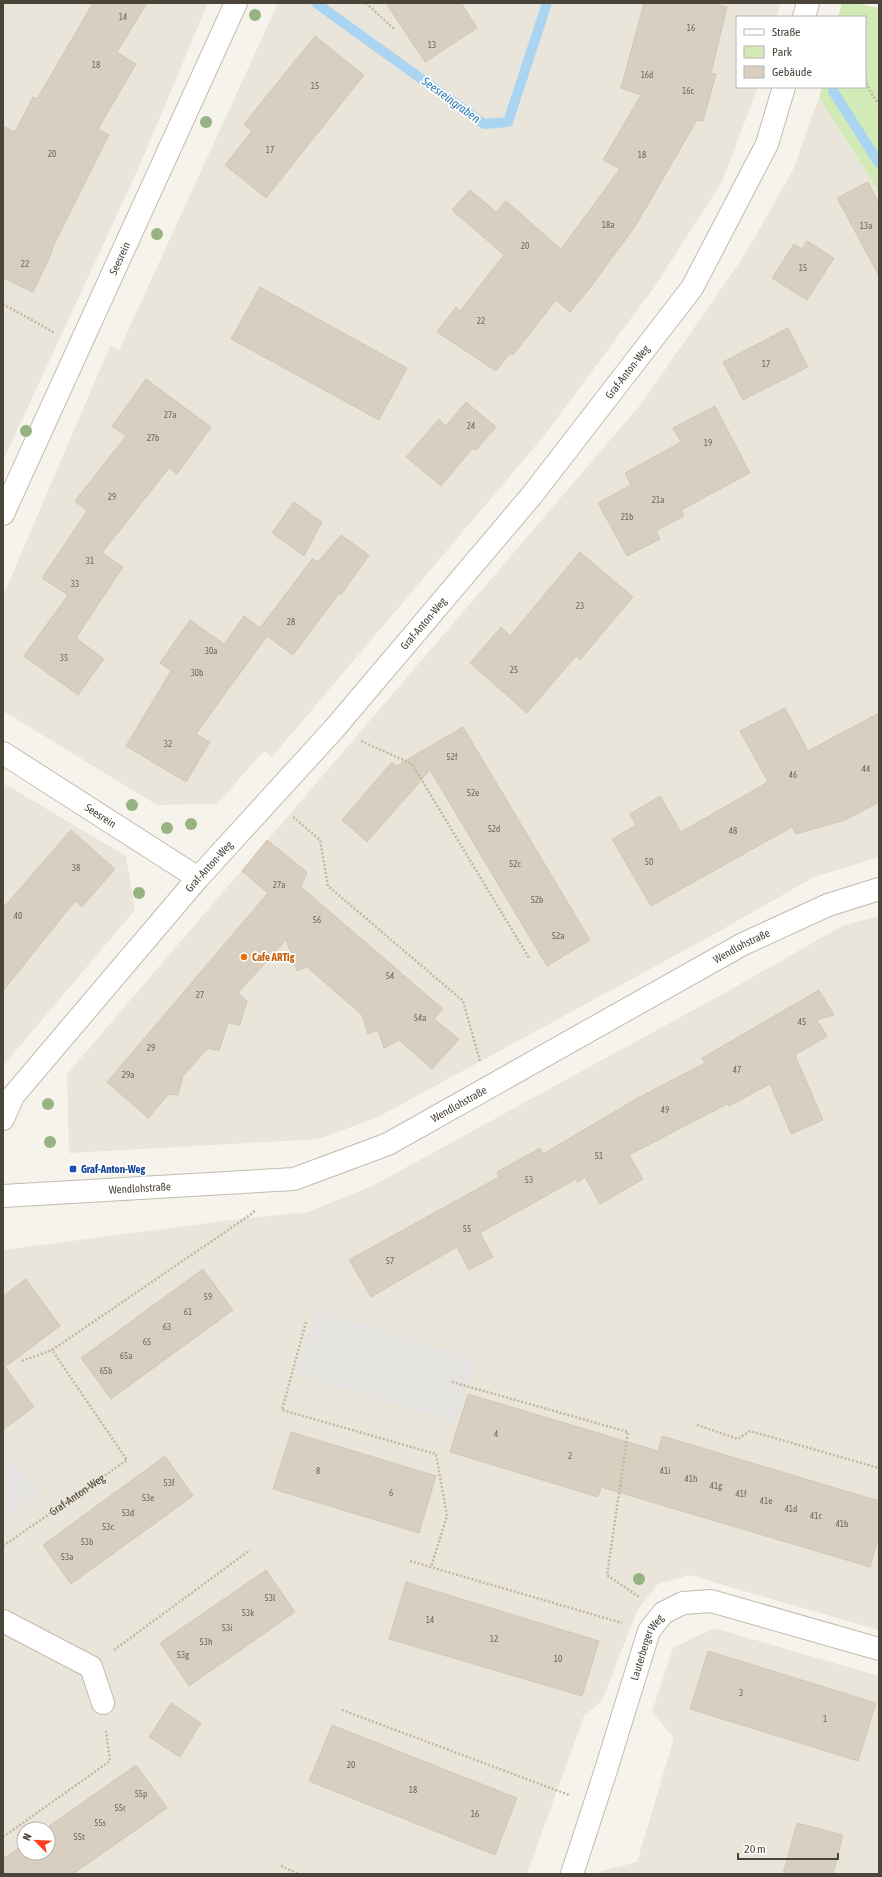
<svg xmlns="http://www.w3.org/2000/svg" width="882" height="1877" font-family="'Asap Condensed',sans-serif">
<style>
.residential{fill:#eae5da;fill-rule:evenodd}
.green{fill:#d2eab5}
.parking{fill:#e5e3e0}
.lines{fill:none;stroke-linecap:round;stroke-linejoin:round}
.stream{stroke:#a9d4f2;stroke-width:10}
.building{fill:#d8cfc1;stroke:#d3c7b4}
.minor-casing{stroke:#c2bbae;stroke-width:24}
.path{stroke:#c4b79f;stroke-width:2.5;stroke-dasharray:2 2;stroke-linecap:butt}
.minor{stroke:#fff;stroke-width:22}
.tree{fill:#97b381}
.food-dot{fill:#e8710a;stroke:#fff;stroke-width:1.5}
.transit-dot{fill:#1a4fb4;stroke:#fff;stroke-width:1.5}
.labels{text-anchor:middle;stroke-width:3.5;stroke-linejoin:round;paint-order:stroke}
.number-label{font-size:9px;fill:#6e675b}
.street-label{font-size:11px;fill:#4b4439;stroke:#fff}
.food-label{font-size:11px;font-weight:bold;fill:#c56008;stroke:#fff;text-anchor:start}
.transit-label{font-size:11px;font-weight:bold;fill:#164399;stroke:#fff;text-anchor:start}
.water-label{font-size:12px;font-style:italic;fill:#2e7ab2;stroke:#fff}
</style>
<rect width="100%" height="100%" fill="#f6f3ec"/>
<path class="residential" d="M3,3h205l-69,164 -136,294z
M278,3h502l-3,14h-40v70h21l-36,95 -69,107 -110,148 -271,320 -8,-6 -47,53 -60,1 -154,-94v-115l107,-250 9,4z
M819,97l60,95v665l-65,20 -105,60 -331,180 -59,22 -250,14 -2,-79 574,-670 103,-148 49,-86z
M3,783l123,73 9,54 -132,156z
M879,916v714l-190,-55 -31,9 -21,27 -35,90 -18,15 -57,158h-524v-624l228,-30 77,-8 64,-26 358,-196 112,-64zM24,1829h24v24h-24z
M714,1628l165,48v198h-279l1,-3 36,-9 37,-124 -22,-26 21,-64z"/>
<path class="green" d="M842,3h13l24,5v184l-60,-95 3,-10h43v-70h-27z"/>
<path class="parking" d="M316,1310l160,50 -19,63 -161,-49z
M3,1450l38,42 -38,27z"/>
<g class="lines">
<path class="stream" d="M316,3l168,121 24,-2 39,-119
M833,91l46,72"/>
</g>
<path class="building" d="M93,3h54l-30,49 19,12 -38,65 11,6 -57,114 1,1 -20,42 -30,-14v-152l12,6 18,-35 4,2z
M386,3h75l16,25 -52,34z
M644,3h68l15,4 -16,66 5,1 -13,47 -6,-1 -61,105 -46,63 -20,24 -14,-12 -43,55 -3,-2 -14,18 -59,-39 19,-25 4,4 44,-56 -52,-45 18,-20 26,22 10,-11 55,48 59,-80 -17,-9 38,-65 -20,-7z
M315,36l49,39 -98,123 -41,-33 27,-34 -8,-7z
M868,182l11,21v73l-42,-78z
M807,241l27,17 -27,42 -35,-22 22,-34 8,5z
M260,287l147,81 -28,52 -148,-81z
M788,328l20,39 -65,33 -20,-38z
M146,379l65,48 -34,47 -8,-6 -67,85 21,14 -47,71 28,21 -26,36 -54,-39 44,-61 -26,-17 45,-67 -12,-10 51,-65 -14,-10z
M466,402l30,25 -20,23 -3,-2 -32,38 -35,-29 33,-38 7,7z
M715,406l35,67 -69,37 3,6 -28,15 4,8 -33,17 -29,-53 33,-18 -6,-12 56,-31 -8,-14z
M294,502l28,20 -18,34 -32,-23z
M341,535l28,20 -28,40 -2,-2 -46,62 -26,-19 -71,98 14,8 -24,40 -60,-36 45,-75 -11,-8 30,-43 34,24 20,-28 16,12 52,-69 6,3z
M580,552l53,45 -53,63 -4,-4 -49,57 -57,-50 31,-36 9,9z
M785,708l23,43 71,-38v89l-34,18 -49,14 -4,-7 -141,79 -39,-67 24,-14 -6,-11 30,-18 21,36 87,-50 -28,-51z
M463,727l127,213 -43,26 -117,-196 -63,72 -25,-22 50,-58 4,4z
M71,830l44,39 -33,38 -7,-6 -72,90v-83z
M267,840l40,32 -6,15 142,122 -9,10 25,20 -27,30 -33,-29 -15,8 -6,-18 -10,4 -6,-19 -55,-48 -10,4 -11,-31 -48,53 9,8 -7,24 -12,-2 -9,28 -11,-3 -25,28 -5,19 -9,-1 -21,24 -41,-36 161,-189 -26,-22z
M819,990l15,25 -17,5 10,16 -32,19 28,65 -32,14 -21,-50 -41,22 -2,-2 -98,51 14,24 -43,25 -15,-27 -7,5 -2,-3 -96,54 13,24 -24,13 -12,-23 -86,50 -22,-37 150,-83 -2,-5 43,-24 3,6 93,-55 69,-36 -3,-5z
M203,1269l30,41 -122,89 -30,-41z
M26,1279l34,47 -55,41 29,40 -31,23v-134z
M468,1394l190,57 4,-15 217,65v34l-9,32 -269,-80 -3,10 -148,-45z
M291,1432l145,44 -17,57 -146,-44z
M165,1456l28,40 -122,88 -28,-39z
M266,1570l29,42 -106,74 -29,-43z
M406,1582l193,59 -17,55 -193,-57z
M708,1651l168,52 -18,58 -168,-52z
M171,1703l30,20 -21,34 -31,-20z
M332,1725l185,73 -22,57 -186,-74z
M136,1765l31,43 -94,66h-70v-15l21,-15v9h24v-24h-3z
M797,1823l46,12 -10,39h-50z"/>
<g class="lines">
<g class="minor-casing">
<g id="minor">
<path d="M804,17l4,-14"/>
<path id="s2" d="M3,514l233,-511"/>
<path id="s3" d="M3,753l195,125"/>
<path id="s4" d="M3,1119l10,-23 185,-218 136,-149 198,-234 160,-207 75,-144 17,-57"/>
<path id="s5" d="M3,1196l291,-17 94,-35 355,-200 85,-39 51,-16"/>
<path d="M3,1621l88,46 12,36"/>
<path id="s6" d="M572,1874l33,-101 44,-142 14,-18 20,-10 28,-2 168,48"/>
</g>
</g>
<g class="path">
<path d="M366,3l28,26"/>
<path d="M865,79l5,12 9,14"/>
<path d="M3,304l52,29"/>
<path d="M361,741l51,23 117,194"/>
<path d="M293,817l27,23 8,46 135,115 17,60"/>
<path d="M306,1322l-24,88 154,44 11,62 -16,51"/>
<path d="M22,1361l30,-11"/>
<path d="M452,1382l176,50 -21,143 32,22"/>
<path d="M697,1425l41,14 12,-8 129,37"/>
<path id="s1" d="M3,1546l124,-86 -75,-110 201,-137 2,-3"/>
<path d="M410,1561l212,62"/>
<path d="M114,1650l136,-100"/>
<path d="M342,1710l227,85"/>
<path d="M3,1837l107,-76 -4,-30"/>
<path d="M281,1866l18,8"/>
</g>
<use href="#minor" class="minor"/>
</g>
<g class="tree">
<circle cx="255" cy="15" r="6"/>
<circle cx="206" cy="122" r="6"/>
<circle cx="157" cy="234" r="6"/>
<circle cx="26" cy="431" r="6"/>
<circle cx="132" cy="805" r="6"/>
<circle cx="191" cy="824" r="6"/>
<circle cx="167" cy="828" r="6"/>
<circle cx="139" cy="893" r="6"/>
<circle cx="48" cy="1104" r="6"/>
<circle cx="50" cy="1142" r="6"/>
<circle cx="639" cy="1579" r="6"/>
</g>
<circle class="food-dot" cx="244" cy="957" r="4"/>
<rect class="transit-dot" x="69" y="1165" width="8" height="8" rx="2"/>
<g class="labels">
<g class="number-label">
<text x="123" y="20">14</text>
<text x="691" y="31">16</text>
<text x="432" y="48">13</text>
<text x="96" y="68">18</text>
<text x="647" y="78">16d</text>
<text x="315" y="89">15</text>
<text x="688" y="94">16c</text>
<text x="270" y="153">17</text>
<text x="52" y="157">20</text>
<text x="642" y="158">18</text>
<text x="608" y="228">18a</text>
<text x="866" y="229">13a</text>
<text x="525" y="249">20</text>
<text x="25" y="267">22</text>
<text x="803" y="271">15</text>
<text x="481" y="324">22</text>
<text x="766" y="367">17</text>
<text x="170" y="418">27a</text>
<text x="471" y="429">24</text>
<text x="153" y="441">27b</text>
<text x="708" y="446">19</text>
<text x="112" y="500">29</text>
<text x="658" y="503">21a</text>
<text x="627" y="520">21b</text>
<text x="90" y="564">31</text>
<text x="75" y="587">33</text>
<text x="580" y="609">23</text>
<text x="291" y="625">28</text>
<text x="211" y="654">30a</text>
<text x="64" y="661">35</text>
<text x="514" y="673">25</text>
<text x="197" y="676">30b</text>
<text x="168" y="747">32</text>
<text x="452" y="760">52f</text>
<text x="866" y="772">44</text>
<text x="793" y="778">46</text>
<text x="473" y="796">52e</text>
<text x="494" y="832">52d</text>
<text x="733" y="834">48</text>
<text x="649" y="865">50</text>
<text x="515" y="867">52c</text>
<text x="76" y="871">38</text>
<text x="279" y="888">27a</text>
<text x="537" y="903">52b</text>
<text x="18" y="919">40</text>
<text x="317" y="923">56</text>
<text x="558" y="939">52a</text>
<text x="390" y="979">54</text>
<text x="200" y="998">27</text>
<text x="420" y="1021">54a</text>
<text x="802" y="1025">45</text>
<text x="151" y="1051">29</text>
<text x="737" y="1073">47</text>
<text x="128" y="1078">29a</text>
<text x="665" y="1113">49</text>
<text x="599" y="1159">51</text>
<text x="529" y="1183">53</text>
<text x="467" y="1232">55</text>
<text x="390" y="1264">57</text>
<text x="208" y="1300">59</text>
<text x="188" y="1315">61</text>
<text x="167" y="1330">63</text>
<text x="147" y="1345">65</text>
<text x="126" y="1359">65a</text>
<text x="106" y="1374">65b</text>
<text x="496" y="1437">4</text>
<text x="570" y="1459">2</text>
<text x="318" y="1474">8</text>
<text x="665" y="1474">41i</text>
<text x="691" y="1482">41h</text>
<text x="169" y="1486">53f</text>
<text x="716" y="1489">41g</text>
<text x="391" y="1496">6</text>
<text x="741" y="1497">41f</text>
<text x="148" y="1501">53e</text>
<text x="766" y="1504">41e</text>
<text x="791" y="1512">41d</text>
<text x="128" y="1516">53d</text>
<text x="816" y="1519">41c</text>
<text x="842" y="1527">41b</text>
<text x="108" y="1530">53c</text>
<text x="87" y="1545">53b</text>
<text x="67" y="1560">53a</text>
<text x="270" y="1601">53l</text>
<text x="248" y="1616">53k</text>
<text x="430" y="1623">14</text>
<text x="227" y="1631">53i</text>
<text x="494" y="1642">12</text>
<text x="206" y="1645">53h</text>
<text x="183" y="1658">53g</text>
<text x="558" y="1662">10</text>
<text x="741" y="1696">3</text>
<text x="825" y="1722">1</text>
<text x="351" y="1768">20</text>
<text x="413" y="1793">18</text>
<text x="141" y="1797">55p</text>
<text x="120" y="1811">55r</text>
<text x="475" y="1817">16</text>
<text x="100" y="1826">55s</text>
<text x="79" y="1840">55t</text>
</g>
<g class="street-label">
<text dy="4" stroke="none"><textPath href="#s2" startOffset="281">Seesrein</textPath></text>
<text dy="4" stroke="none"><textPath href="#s4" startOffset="975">Graf-Anton-Weg</textPath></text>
<text dy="4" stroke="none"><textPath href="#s4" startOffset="651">Graf-Anton-Weg</textPath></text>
<text dy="4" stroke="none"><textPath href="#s3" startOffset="116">Seesrein</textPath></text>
<text dy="4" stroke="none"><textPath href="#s4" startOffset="327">Graf-Anton-Weg</textPath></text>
<text dy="4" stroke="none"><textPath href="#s5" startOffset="797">Wendlohstraße</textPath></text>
<text dy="4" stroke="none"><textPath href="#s5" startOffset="473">Wendlohstraße</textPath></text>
<text dy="4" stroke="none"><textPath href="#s5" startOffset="137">Wendlohstraße</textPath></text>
<text dy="4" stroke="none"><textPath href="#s1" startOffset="90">Graf-Anton-Weg</textPath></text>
<text dy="4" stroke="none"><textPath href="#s6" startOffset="239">Lauterberger Weg</textPath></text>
</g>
<g class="food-label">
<text x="252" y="961">Cafe ARTig</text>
</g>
<g class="transit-label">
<text x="81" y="1173">Graf-Anton-Weg</text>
</g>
<g class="water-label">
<text transform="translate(451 100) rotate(36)" y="4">Seesreingraben</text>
</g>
</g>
<rect width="882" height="1877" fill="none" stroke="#4b4439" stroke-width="8"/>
<rect x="736" y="16" width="130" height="72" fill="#ffffff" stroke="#b7b4b0"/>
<rect x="744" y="29" width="20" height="6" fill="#ffffff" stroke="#b7b4b0"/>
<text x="772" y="36" font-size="12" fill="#4b4439">Straße</text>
<rect x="744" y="46" width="20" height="12" fill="#d2eab5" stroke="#b7b4b0"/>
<text x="772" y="56" font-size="12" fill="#4b4439">Park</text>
<rect x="744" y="66" width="20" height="12" fill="#d8cfc1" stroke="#b7b4b0"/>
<text x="772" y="76" font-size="12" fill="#4b4439">Gebäude</text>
<g transform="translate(36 1841) rotate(294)"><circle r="19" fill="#ffffff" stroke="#b7b4b0"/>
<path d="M0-3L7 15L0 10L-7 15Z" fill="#fc3f1d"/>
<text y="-6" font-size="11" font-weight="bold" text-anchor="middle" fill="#4b4439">N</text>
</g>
<path d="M738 1853v6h100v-6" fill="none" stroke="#4b4439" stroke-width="2"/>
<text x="744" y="1853" font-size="12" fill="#4b4439" stroke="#ffffff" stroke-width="3" paint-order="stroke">20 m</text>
</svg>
